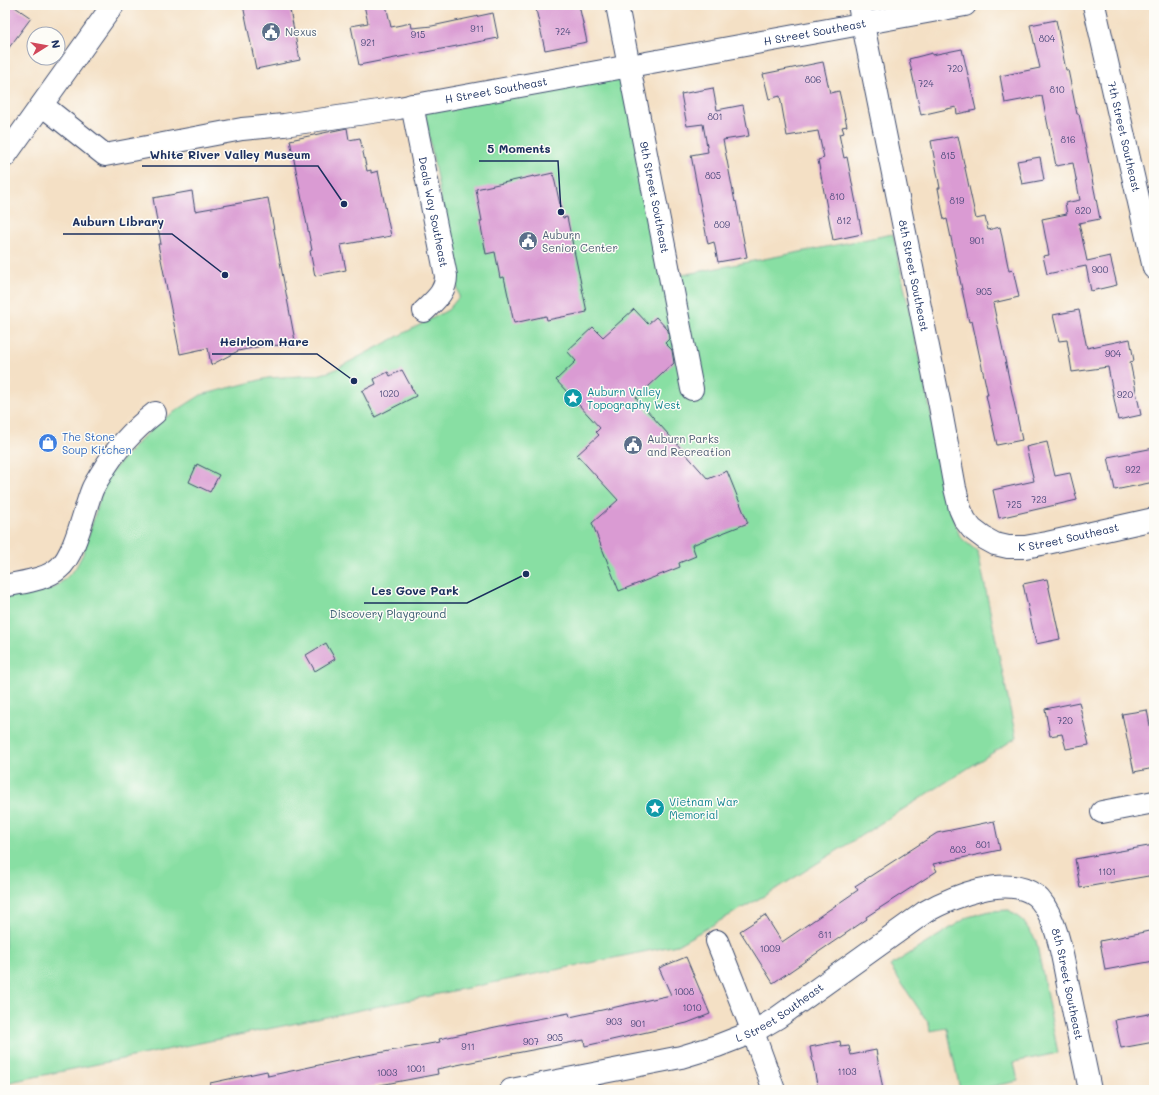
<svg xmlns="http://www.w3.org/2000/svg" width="1159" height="1095" font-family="Mali,sans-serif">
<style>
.green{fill:#88dfa3;stroke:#528780}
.building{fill:#da9bd3}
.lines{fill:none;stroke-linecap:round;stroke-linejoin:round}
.minor-casing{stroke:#3c4a6d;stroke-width:24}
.major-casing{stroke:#3c4a6d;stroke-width:24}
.minor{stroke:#fff;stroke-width:22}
.major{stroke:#fff;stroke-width:22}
.labels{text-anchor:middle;stroke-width:3;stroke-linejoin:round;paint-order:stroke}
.number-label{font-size:9px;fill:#4b4a7b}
.service-label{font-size:11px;fill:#4e5e75;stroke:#fdfcf7;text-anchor:start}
.street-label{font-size:11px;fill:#1b2f5e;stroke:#fdfcf7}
.culture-label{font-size:11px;fill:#0d838f;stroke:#fdfcf7;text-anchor:start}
.shop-label{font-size:11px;fill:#366cbe;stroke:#fdfcf7;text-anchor:start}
.park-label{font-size:11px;fill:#365b6f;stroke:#fdfcf7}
.leader{fill:none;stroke:#1b2f5e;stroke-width:1.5}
.callout-dot{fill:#1b2f5e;stroke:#fdfcf7;stroke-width:1.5}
.callout-label{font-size:12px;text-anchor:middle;font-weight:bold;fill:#1b2f5e;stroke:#fdfcf7;stroke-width:3;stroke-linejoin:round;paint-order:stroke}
</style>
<rect width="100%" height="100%" fill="#fdfcf7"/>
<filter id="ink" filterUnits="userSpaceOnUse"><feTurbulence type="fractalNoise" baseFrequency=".025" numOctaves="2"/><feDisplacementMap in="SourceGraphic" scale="8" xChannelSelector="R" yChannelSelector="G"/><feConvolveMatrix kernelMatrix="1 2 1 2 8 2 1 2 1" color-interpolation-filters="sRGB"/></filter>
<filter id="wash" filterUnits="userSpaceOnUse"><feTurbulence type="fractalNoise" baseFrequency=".012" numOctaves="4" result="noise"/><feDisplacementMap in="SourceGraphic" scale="16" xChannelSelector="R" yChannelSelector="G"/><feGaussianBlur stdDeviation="0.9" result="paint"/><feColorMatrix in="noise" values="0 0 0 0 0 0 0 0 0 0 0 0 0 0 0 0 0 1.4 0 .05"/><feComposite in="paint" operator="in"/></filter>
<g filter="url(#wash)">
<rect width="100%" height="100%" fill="#f4e0c5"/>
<path class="green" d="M629,66l42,211 222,-43 59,280 8,23 18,15 38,186 -238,150 -101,57 -672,138v-490l17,4 32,-9 10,-8 11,-11 8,-15 23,-76 35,-39 24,-21 36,-23 67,-17 50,-3 14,-4 116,-61 11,-13 -36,-194z
M1009,910l14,11 13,19 22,113 -44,9 4,19 -43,9h-15l-13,-62 -17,3 -1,-7 -39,-58 78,-49 22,-6z"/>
<g id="blocks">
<path class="building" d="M5,5h7l19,13 -26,35z
M243,5h46l11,55 -44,9z
M364,5h22l5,22 20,-4 1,5 20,-2 61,-13 5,25 -139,27 -8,-39 17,-3z
M535,5h44l8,37 -42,8z
M1056,20l10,50h2l9,44h2l21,105 -21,4 8,38 23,-5 7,29 -26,6 -5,-25 -39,8 -4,-18 6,-1 -7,-36 25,-5 -2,-11 15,-3 -7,-37 -17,3 -14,-70 -37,7 -5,-27 40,-8 -10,-43z
M962,49l14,61 -19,4 -1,-7 -35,8 -12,-56 23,-6v2z
M823,62l7,31 9,-2 8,35 -5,1 2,6 -5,1 5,24 3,-1 15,77 -29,6 -15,-80 6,-2 -6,-27 -31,5 -7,-40 -11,3 -6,-25z
M713,88l4,22 26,-5 6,31 -26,4 12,62 1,-1 11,56 -29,5 -4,-20 -6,2 -17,-89 17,-3 -5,-28 -16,2 -6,-32z
M347,128l2,12 11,-2 7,33 4,-1v3l7,-2 13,65 -50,9 5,25 -31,6 -5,-25 2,-1 -22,-110z
M958,136l18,83 9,-2 3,13 12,-3 9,44 4,-1 6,27 -26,6 29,137 -25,5 -11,-50h2l-16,-74 -3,1 -22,-103 -3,1 -6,-32h2l-9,-47z
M1040,157l4,23 -22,4 -5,-23z
M553,173l10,45 4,-1 20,95 -40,8 -1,-4 -32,7 -10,-46 -4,1 -5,-26 -9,2 -6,-33h2l-6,-32 58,-13 1,1z
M192,191l3,20 73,-13 28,148 -29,-1 -29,6 -27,14 -3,-17 -28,6 -22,-110h3l-8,-46z
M634,309l14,15 8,-7 12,13 1,9 -4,4 7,7 2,13 -38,35 72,81 19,-8 21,52 -56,22 4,11 -17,7 1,4 -61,24 -27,-68 26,-23 -41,-45 22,-20 -3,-3 4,-4 -44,-48 20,-19 -9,-10 26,-24 10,10z
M1079,310l8,38 43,-9 4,22 -4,1 11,53 -23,5 -10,-53 -36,5 -5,-32 -8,1 -6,-26z
M402,370l14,26 -41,21 -13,-26 14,-7 -2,-5 14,-7 2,4z
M1047,442l8,34 15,-3 7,27 -78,18 -6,-28 41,-9 -8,-34z
M1154,448v34l-39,8 -7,-33z
M197,464l22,11 -9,17 -21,-10z
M1047,579l13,60 -24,5 -13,-60z
M326,643l9,16 -20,12 -9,-16z
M1079,702l10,43 -23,4 -4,-15 -12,2 -5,-27z
M1147,710l7,36v22l-20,4 -12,-58z
M994,821l6,29 -67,14 4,7 -71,46 1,2 -94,64 -33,-52 25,-16 17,27 76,-52 -3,-4 82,-53z
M1154,845v30l-74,13 -5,-29z
M1154,930v31l-49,9 -5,-29z
M686,957l24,57 -23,9 -102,23 -1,-6 -78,15 -69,14 1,5 -84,16h-143l-1,-7 57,-12 1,5 88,-19 84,-15 -1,-3 61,-13 69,-13 1,4 101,-22 -12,-27z
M1154,1013v29l-33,6 -6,-28z
M840,1041l1,6 8,-1 2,9 25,-5 7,40h-65l-8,-43z"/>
</g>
</g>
<g filter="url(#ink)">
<use href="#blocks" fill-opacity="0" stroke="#3c4a6d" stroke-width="1"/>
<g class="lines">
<g class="minor-casing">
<g id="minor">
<path id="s1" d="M617,5l75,384"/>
<path id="s2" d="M859,5l81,401 15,82 5,21 5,11 7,9 12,9 11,6 13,3h17l22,-4 107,-24"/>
<path id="s3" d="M1094,5l60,263"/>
<path id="s4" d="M42,105l63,50 137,-26 42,-4 115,-17 566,-103"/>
<path id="s5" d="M412,105l34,171c0,16 -11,24 -22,35"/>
<path d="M5,586c17,-4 41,-6 54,-18 16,-13 25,-58 33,-78 2,-5 6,-11 9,-16 14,-24 32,-44 54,-61"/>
<path d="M1102,812l52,-10"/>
<path d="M717,941l36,91 21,58"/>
<path id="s6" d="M511,1090l170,-33 36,-11 36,-14 24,-14 148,-106c27,-15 81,-38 110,-17 9,7 14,18 18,28 8,20 11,42 15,62 7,35 15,70 22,105"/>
</g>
</g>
<g class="major-casing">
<path id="major" d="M5,156l108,-151"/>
</g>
<use href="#minor" class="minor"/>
<use href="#major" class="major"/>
</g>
</g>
<defs>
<g id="civic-disc" transform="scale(1)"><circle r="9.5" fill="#5c6f8a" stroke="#fdfcf7"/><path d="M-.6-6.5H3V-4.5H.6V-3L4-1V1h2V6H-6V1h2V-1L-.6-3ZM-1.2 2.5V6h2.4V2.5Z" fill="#fff"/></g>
<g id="sight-disc" transform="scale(1)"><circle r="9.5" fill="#0f9aa8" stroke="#fdfcf7"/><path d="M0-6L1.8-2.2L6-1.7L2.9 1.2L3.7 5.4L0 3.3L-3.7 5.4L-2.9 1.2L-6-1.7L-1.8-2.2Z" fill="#fff"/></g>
<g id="shop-disc" transform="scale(1)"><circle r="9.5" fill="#3f7fe0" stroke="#fdfcf7"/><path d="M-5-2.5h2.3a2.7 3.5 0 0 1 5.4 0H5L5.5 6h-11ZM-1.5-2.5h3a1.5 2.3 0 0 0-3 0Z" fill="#fff"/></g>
</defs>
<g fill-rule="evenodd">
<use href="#civic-disc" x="271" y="32"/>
<use href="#civic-disc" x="528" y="241"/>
<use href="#sight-disc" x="573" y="398"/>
<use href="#shop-disc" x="48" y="443"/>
<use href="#civic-disc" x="633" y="445"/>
<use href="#sight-disc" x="655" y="808"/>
</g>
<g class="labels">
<g class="number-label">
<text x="477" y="32">911</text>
<text x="563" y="35">724</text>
<text x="418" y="38">915</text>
<text x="1047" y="42">804</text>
<text x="368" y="46">921</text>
<text x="955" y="72">720</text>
<text x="813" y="83">806</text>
<text x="926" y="87">724</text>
<text x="1057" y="93">810</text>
<text x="715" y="120">801</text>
<text x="1068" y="143">816</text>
<text x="948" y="159">815</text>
<text x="713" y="179">805</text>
<text x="837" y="200">810</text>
<text x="957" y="204">819</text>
<text x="1083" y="214">820</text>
<text x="844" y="224">812</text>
<text x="722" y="228">809</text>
<text x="977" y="244">901</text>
<text x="1100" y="273">900</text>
<text x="984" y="295">905</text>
<text x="1113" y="357">904</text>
<text x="389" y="397">1020</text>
<text x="1125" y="398">920</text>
<text x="1133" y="473">922</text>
<text x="1039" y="503">723</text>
<text x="1014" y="508">725</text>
<text x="1065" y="724">720</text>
<text x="983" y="848">801</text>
<text x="958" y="853">803</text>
<text x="1107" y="875">1101</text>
<text x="825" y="938">811</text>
<text x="770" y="952">1009</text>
<text x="684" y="995">1008</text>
<text x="692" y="1011">1010</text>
<text x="614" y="1025">903</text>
<text x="638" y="1027">901</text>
<text x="555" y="1041">905</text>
<text x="531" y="1045">907</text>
<text x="468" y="1050">911</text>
<text x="416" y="1072">1001</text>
<text x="847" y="1075">1103</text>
<text x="387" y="1076">1003</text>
</g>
<g class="service-label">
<text x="285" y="36">Nexus</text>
<text x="542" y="239">Auburn<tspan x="542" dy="13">Senior Center</tspan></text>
<text x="647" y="443">Auburn Parks<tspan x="647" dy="13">and Recreation</tspan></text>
</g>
<g class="street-label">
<text dy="4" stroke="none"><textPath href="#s4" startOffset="801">H Street Southeast</textPath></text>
<text dy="4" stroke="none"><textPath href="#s4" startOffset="477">H Street Southeast</textPath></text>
<text dy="4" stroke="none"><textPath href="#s3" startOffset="135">7th Street Southeast</textPath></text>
<text dy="4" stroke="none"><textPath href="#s1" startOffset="196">9th Street Southeast</textPath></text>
<text dy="4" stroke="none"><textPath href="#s5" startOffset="109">Deals Way Southeast</textPath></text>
<text dy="4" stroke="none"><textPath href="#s2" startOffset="276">8th Street Southeast</textPath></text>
<text dy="4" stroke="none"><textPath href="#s2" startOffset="640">K Street Southeast</textPath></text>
<text dy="4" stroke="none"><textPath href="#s6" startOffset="672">8th Street Southeast</textPath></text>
<text dy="4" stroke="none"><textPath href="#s6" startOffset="282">L Street Southeast</textPath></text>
</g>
<g class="culture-label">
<text x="587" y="396">Auburn Valley<tspan x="587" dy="13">Topography West</tspan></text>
<text x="669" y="806">Vietnam War<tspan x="669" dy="13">Memorial</tspan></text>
</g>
<g class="shop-label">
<text x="62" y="441">The Stone<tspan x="62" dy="13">Soup Kitchen</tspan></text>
</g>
<g class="park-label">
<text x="388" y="618">Discovery Playground</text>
</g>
</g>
<path class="leader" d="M561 212L558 161H479M344 204L318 166H142M225 275L172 234H63M354 381L317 354H212M526 574L467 603H364"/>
<g class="callout-dot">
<circle cx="561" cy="212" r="4"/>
<circle cx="344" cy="204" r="4"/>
<circle cx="225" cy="275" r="4"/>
<circle cx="354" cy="381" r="4"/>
<circle cx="526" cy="574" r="4"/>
</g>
<g class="callout-label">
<text x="519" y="153">5 Moments</text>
<text x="230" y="159">White River Valley Museum</text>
<text x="118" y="226">Auburn Library</text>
<text x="264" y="346">Heirloom Hare</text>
<text x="415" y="595">Les Gove Park</text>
</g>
<rect width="1159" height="1095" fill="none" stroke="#fdfcf7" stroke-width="20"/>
<g transform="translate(46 46) rotate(79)"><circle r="19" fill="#fdfcf7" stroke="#a3aaba"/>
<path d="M0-3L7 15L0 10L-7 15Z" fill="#d1495b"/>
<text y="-6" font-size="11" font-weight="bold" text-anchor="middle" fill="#1b2f5e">N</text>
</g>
</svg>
